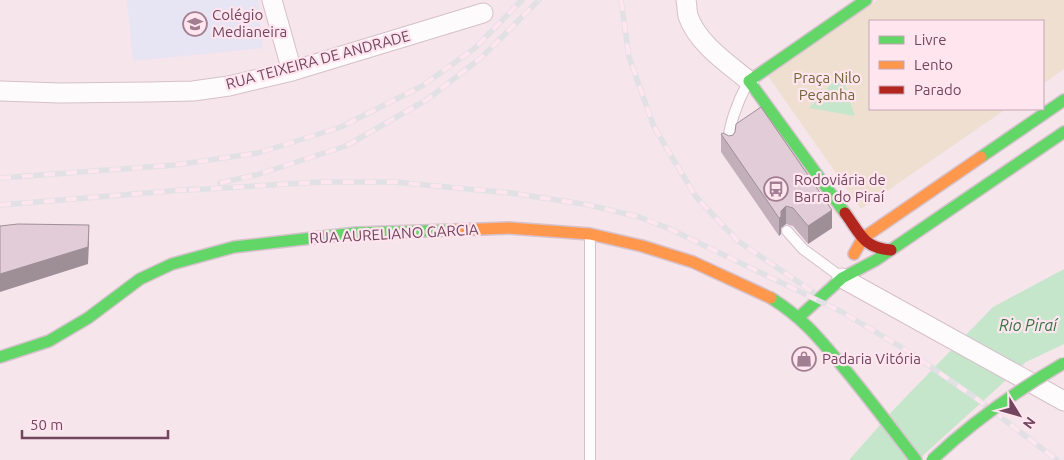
<svg xmlns="http://www.w3.org/2000/svg" width="1064" height="460" font-family="Ubuntu,sans-serif">
<style>
.education{fill:#e7e4f3}
.green{fill:#efdfd1}
.water{fill:#c6e6cb}
.lines{fill:none;stroke-linecap:round;stroke-linejoin:round}
.lane-casing{stroke:#d5c0ca;stroke-width:12}
.street-casing{stroke:#d5c0ca;stroke-width:21}
.fast-casing{stroke:#d6c2cc;stroke-width:14}
.slow-casing{stroke:#d6c2cc;stroke-width:14}
.jam-casing{stroke:#d6c2cc;stroke-width:14}
.lane{stroke:#fefbfc;stroke-width:10}
.street{stroke:#fefbfc;stroke-width:19}
.fast{stroke:#63d668;stroke-width:11}
.slow{stroke:#ff974d;stroke-width:11}
.jam{stroke:#b3261e;stroke-width:11}
.rail-casing{stroke:#e1e1e4;stroke-width:5.5}
.rail{stroke:#ffe5ee;stroke-width:4;stroke-dasharray:11;stroke-linecap:butt}
.fast-bridge-casing{stroke:#d5c3cc;stroke-width:14;stroke-linecap:butt}
.fast-bridge{stroke:#63d668;stroke-width:11}
.wall{fill:#c2afb9}
.shaded-wall{fill:#9e8f96}
.building{fill:#e2ccd7;stroke:#9e8f96}
.labels{text-anchor:middle;stroke-width:4.5;stroke-linejoin:round;paint-order:stroke}
.poi-label{font-size:15px;fill:#734660;stroke:#ffe5ee;text-anchor:start}
.street-label{font-size:15px;fill:#734660;stroke:#ffe5ee}
.park-label{font-size:15px;fill:#74663b;stroke:#ffe5ee}
.water-label{font-size:16px;font-style:italic;fill:#377344;stroke:#ffe5ee}
</style>
<rect width="100%" height="100%" fill="#f6e5eb"/>
<path class="education" d="M127,0h131l5,48 -130,13z"/>
<path class="green" d="M877,0h187v69l-21,15v-63h-173v88h136l-145,100 -93,-133z"/>
<path class="water" d="M841,73l14,43 -46,-8z
M1064,269v75l-38,18 -108,98h-69l47,-53 97,-100z"/>
<g class="lines">
<g class="lane-casing">
<path id="lane" d="M729,147c-3,-17 10,-48 18,-63
M787,231l16,18 38,28
M590,460v-225"/>
</g>
<g class="street-casing">
<path id="street" d="M272,0l20,71
M686,0c1,5 1,11 2,16 10,28 39,47 61,65
M0,91l60,2 89,-1 44,-1 36,-5 63,-15 191,-58
M842,278l222,123"/>
</g>
<g class="fast-casing">
<path id="fast" d="M981,157l83,-57
M845,213l-96,-132 117,-81
M771,298c32,20 48,40 72,69 25,30 49,62 73,93
M799,317l43,-39 34,-18 188,-128
M0,357l49,-16 39,-23 52,-39 32,-15 62,-17 122,-14 99,-3"/>
</g>
<g class="slow-casing">
<path id="slow" d="M455,230l54,-2 81,6 52,12 51,16 78,36
M854,254l9,-16 118,-81"/>
</g>
<g class="jam-casing">
<path id="jam" d="M845,213c15,20 18,35 46,37"/>
</g>
<use href="#lane" class="lane"/>
<use href="#street" class="street"/>
<use href="#fast" class="fast"/>
<use href="#slow" class="slow"/>
<use href="#jam" class="jam"/>
<g class="rail-casing">
<path id="rail" d="M621,0l8,57 25,70 42,70 42,44 75,51
M0,178l175,-13 83,-12 83,-26 81,-41 53,-38 47,-48
M220,183l36,-8 90,-29 82,-47 54,-42 57,-57
M189,190l132,-8h73l117,11 78,12 50,12 31,12 172,83 69,41 66,46 80,61
M0,205l195,-16"/>
</g>
<use href="#rail" class="rail"/>
<g class="fast-bridge-casing">
<path id="fast-bridge" d="M932,460c40,-38 84,-69 132,-97"/>
</g>
<use href="#fast-bridge" class="fast-bridge"/>
</g>
<path class="wall" d="M721,134l111,94 -24,16 -15,-18 -7,-2 -5,4v6l-2,2 -58,-84z"/>
<path class="shaded-wall" d="M786,206v18l-5,4v6l-2,2v-18l2,-7z
M832,210v18l-24,16v-18z
M89,225v18l-1,21 -88,28v-18z"/>
<path class="building" d="M761,107l71,103 -24,16 -15,-18 -7,-2 -5,5v6l-2,1 -58,-84 2,-1 6,3 4,-1 2,-3 1,-8z
M18,224l71,1 -1,22 -88,27v-48z"/>
<defs>
<g id="school-ring" transform="scale(1.25)"><circle r="9.5" fill="#ffe5ee" stroke="#a17e91" stroke-width="1.5"/><path d="M0-5L7-2L0 1L-7-2ZM-4 1L0 2.5L4 1V4Q0 6-4 4Z" fill="#a17e91"/></g>
<g id="bus-ring" transform="scale(1.25)"><circle r="9.5" fill="#ffe5ee" stroke="#a17e91" stroke-width="1.5"/><path d="M-5-6H5V4H4V6H2V4H-2V6H-4V4H-5ZM-3.5-4V0h7V-4ZM-3.5 1.2v1.5H-2V1.2ZM2 1.2v1.5H3.5V1.2Z" fill="#a17e91"/></g>
<g id="shop-ring" transform="scale(1.25)"><circle r="9.5" fill="#ffe5ee" stroke="#a17e91" stroke-width="1.5"/><path d="M-5-2.5h2.3a2.7 3.5 0 0 1 5.4 0H5L5.5 6h-11ZM-1.5-2.5h3a1.5 2.3 0 0 0-3 0Z" fill="#a17e91"/></g>
</defs>
<g fill-rule="evenodd">
<use href="#school-ring" x="195" y="24"/>
<use href="#bus-ring" x="776" y="189"/>
<use href="#shop-ring" x="804" y="359"/>
</g>
<g class="labels">
<g class="poi-label">
<text x="212" y="20">Colégio<tspan x="212" dy="17">Medianeira</tspan></text>
<text x="794" y="185">Rodoviária de<tspan x="794" dy="17">Barra do Piraí</tspan></text>
<text x="822" y="364">Padaria Vitória</text>
</g>
<g class="street-label">
<text transform="translate(318 60) rotate(-15)" y="5">RUA TEIXEIRA DE ANDRADE</text>
<text transform="translate(394 234) rotate(-3)" y="5">RUA AURELIANO GARCIA</text>
</g>
<g class="park-label">
<text x="827" y="83">Praça Nilo<tspan x="827" dy="17">Peçanha</tspan></text>
</g>
<g class="water-label">
<text x="1028" y="331">Rio Piraí</text>
</g>
</g>
<rect x="869" y="20" width="175" height="90" fill="#ffe5ee" stroke="#c7a5b5"/>
<rect x="879" y="36" width="25" height="8" fill="#63d668" stroke="#c7a5b5"/>
<text x="914" y="45" font-size="15" fill="#734660">Livre</text>
<rect x="879" y="61" width="25" height="8" fill="#ff974d" stroke="#c7a5b5"/>
<text x="914" y="70" font-size="15" fill="#734660">Lento</text>
<rect x="879" y="86" width="25" height="8" fill="#b3261e" stroke="#c7a5b5"/>
<text x="914" y="95" font-size="15" fill="#734660">Parado</text>
<g transform="translate(1019 415) rotate(127)" stroke="#ffe5ee" stroke-width="4" paint-order="stroke">
<path d="M0-4L9 19L0 12L-9 19Z" fill="#734660"/>
<text y="-8" font-size="14" font-weight="bold" text-anchor="middle" fill="#734660">N</text>
</g>
<path d="M22 430v8h146v-8" fill="none" stroke="#734660" stroke-width="2.5"/>
<text x="30" y="430" font-size="15" fill="#734660" stroke="#ffe5ee" stroke-width="4" paint-order="stroke">50 m</text>
</svg>
